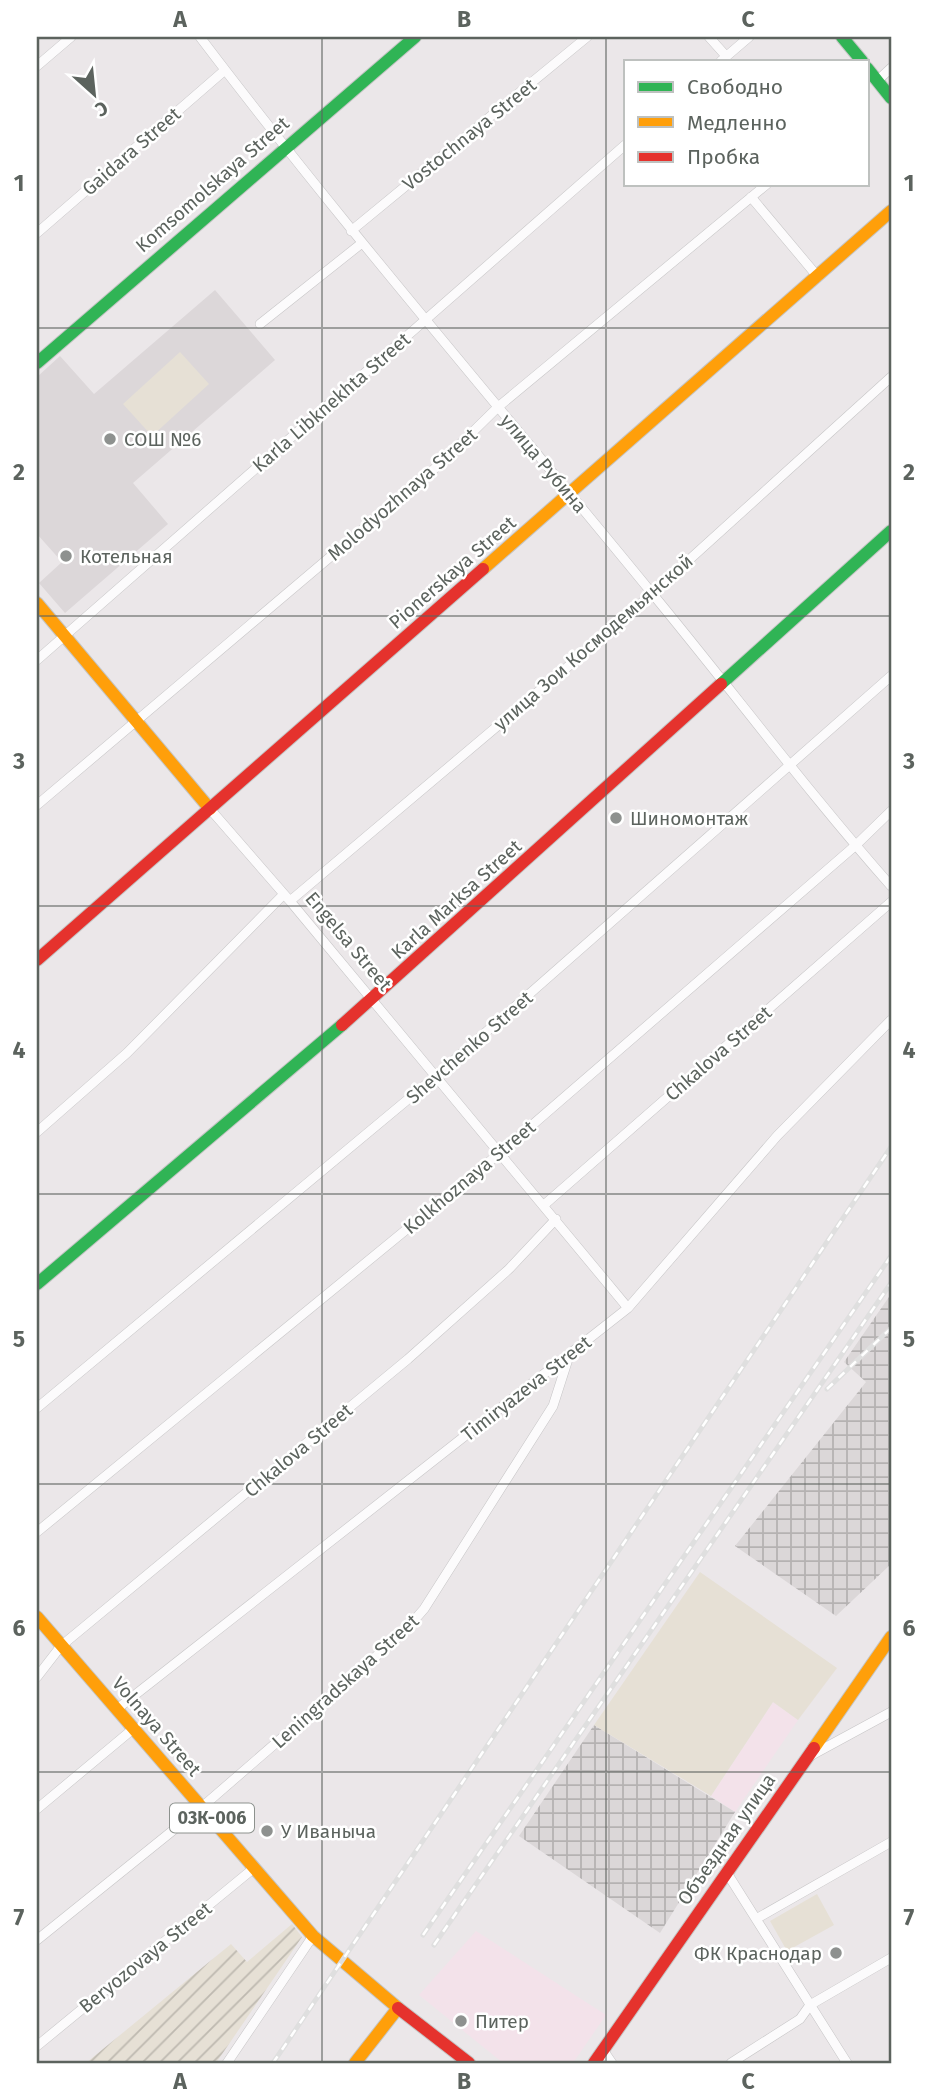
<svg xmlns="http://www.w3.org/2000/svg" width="928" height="2100" font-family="'Fira Sans',sans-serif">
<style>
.commercial{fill:#f3e2ea}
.industrial{fill:url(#industrial-grid)}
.education{fill:#dcd7d9}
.grass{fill:#e6e0d5}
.garden{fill:url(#garden-furrows)}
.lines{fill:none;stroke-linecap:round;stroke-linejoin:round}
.street-casing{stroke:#c6c5c6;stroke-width:10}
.fast-casing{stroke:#c4c5c4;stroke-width:14}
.slow-casing{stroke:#c4c5c4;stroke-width:14}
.jam-casing{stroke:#c4c5c4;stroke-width:14}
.street{stroke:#fcfbfc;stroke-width:9}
.fast{stroke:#30b455;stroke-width:12}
.slow{stroke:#ff9f0a;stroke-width:12}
.jam{stroke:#e5322d;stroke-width:12}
.rail-casing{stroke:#dfdfdf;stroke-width:5}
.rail{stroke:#fff;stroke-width:2.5;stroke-dasharray:8;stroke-linecap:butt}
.grid{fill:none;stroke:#5c635e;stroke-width:2;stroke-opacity:0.55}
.poi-dot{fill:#8e918f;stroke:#fff;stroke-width:2.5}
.labels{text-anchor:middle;stroke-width:5;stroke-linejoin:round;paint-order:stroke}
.shield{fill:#fff;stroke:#8d928e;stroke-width:2}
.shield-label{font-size:18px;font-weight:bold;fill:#5c635e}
.street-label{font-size:19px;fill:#5c635e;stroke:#fff}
.poi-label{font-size:19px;fill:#5c635e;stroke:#fff;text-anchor:start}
.neatline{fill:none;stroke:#5c635e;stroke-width:2.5}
.grid-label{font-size:23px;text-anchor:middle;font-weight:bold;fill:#5c635e}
</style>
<defs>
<pattern id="industrial-grid" width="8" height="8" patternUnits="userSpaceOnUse" patternTransform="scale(1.75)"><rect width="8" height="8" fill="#dbd7d8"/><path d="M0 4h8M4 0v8" fill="none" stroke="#b5b2b2"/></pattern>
<pattern id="garden-furrows" width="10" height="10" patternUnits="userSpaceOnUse" patternTransform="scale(1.75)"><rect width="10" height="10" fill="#e6e0d5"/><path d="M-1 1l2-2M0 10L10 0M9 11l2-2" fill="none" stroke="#beb9b0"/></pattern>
</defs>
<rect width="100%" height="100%" fill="#ebe7e9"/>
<path class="commercial" d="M773,1702l25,18 -63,92 -24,-16z
M476,1931l130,84 -33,48h-70l-84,-68z"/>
<path class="industrial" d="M891,1294v270l-55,52 -101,-70 131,-164 -22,-20z
M594,1725l141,87 -75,121 -141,-97z"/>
<path class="education" d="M215,290l60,70 -142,123 35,41 -103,89 -26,-30 23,-21 -25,-28v-157l23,-21 34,38z"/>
<path class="grass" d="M180,352l29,32 -57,52 -29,-32z
M700,1572l137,96 -39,52 -25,-18 -62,94 -117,-71z
M817,1894l17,31 -47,26 -17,-30z"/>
<path class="garden" d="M292,1924l10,13 -86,126h-130l145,-119 16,18z"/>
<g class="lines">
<g class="street-casing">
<path id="street" d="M200,37c144,190 300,370 451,555 81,98 156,199 240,294
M709,37l17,19
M721,61l28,-24
M37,66l34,-29
M877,81l14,-13
M751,197l67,80
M351,231l236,-194
M37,233l188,-163
M260,324l102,-81
M37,660l588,-515
M37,805l403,-341 58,-57 269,-223
M210,809l80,92 338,407
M290,901l326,-275 275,-249
M37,1132l90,-79 157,-159
M544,1205l347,-303
M37,1408l399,-332 455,-400
M37,1532l464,-380 355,-307 35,-34
M37,1677l24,-31 347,-287 101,-90 47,-50
M117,1709l511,-401 149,-172 114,-116
M810,1756l81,-44
M37,1809l96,-80
M727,1873l120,190
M756,1919l135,-77
M37,1940l165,-133 201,-174 21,-24 129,-203 17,-53
M37,2046l217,-178
M603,2050l9,13
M227,2063l86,-127
M731,2063l69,-44 10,-14 81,-47"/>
</g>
<g class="fast-casing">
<path id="fast" d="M842,37l20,24
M867,68l24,30
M37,363l378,-326
M721,684l170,-153
M37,1284l305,-259"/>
</g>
<g class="slow-casing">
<path id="slow" d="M483,569l408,-358
M37,603l173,206
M37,1617l276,319 85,72 -43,55
M814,1748l77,-111"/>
</g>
<g class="jam-casing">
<path id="jam" d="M37,960l446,-391
M342,1025l379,-341
M398,2008l71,55
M594,2063l220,-315"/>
</g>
<use href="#street" class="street"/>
<use href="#fast" class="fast"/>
<use href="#slow" class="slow"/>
<use href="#jam" class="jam"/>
<g class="rail-casing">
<path id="rail" d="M827,1389l64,-61
M423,1935l468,-679
M434,1945l457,-662
M273,2063l618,-916"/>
</g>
<use href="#rail" class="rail"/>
</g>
<path class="grid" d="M322,37v2026M606,37v2026M37,328h854M37,616h854M37,906h854M37,1194h854M37,1484h854M37,1772h854"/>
<g class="poi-dot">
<circle cx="110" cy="439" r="7"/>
<circle cx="66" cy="556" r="7"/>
<circle cx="616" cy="818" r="7"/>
<circle cx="267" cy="1831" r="7"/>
<circle cx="836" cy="1953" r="7"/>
<circle cx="461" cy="2021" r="7"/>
</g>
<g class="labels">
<rect class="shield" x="170" y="1803.5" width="84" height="29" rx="5"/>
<g class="shield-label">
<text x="212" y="1824">03К-006</text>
</g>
<g class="street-label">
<text transform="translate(469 134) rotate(-39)" y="7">Vostochnaya Street</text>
<text transform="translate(131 151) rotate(-41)" y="7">Gaidara Street</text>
<text transform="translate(212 184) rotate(-41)" y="7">Komsomolskaya Street</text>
<text transform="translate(331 402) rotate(-41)" y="7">Karla Libknekhta Street</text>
<text transform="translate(544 463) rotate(50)" y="7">улица Рубина</text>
<text transform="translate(402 494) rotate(-41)" y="7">Molodyozhnaya Street</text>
<text transform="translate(452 572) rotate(-41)" y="7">Pionerskaya Street</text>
<text transform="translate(593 642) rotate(-41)" y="7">улица Зои Космодемьянской</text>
<text transform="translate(456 899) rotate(-42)" y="7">Karla Marksa Street</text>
<text transform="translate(349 941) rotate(50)" y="7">Engelsa Street</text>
<text transform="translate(469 1047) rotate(-41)" y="7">Shevchenko Street</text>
<text transform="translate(718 1053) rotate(-41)" y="7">Chkalova Street</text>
<text transform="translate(469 1177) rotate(-40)" y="7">Kolkhoznaya Street</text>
<text transform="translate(526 1388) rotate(-38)" y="7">Timiryazeva Street</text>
<text transform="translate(298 1450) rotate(-40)" y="7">Chkalova Street</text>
<text transform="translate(345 1681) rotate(-42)" y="7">Leningradskaya Street</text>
<text transform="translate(157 1726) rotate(49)" y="7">Volnaya Street</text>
<text transform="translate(726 1839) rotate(-55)" y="7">Объездная улица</text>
<text transform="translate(145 1957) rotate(-39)" y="7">Beryozovaya Street</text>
</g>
<g class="poi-label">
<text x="124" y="446">СОШ №6</text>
<text x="80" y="563">Котельная</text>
<text x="630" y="825">Шиномонтаж</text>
<text x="281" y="1838">У Иваныча</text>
<text x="822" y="1960" text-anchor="end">ФК Краснодар</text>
<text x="475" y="2028">Питер</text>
</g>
</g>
<rect width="928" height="2100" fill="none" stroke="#ffffff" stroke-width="77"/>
<rect x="624" y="60" width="245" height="126" fill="#ffffff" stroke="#bec1bf" stroke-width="2"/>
<rect x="638" y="82" width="35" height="10" fill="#30b455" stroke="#bec1bf" stroke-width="2"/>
<text x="687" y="94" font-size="21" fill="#5c635e">Свободно</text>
<rect x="638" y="117" width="35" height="10" fill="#ff9f0a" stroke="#bec1bf" stroke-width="2"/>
<text x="687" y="130" font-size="21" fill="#5c635e">Медленно</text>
<rect x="638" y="152" width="35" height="10" fill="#e5322d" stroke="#bec1bf" stroke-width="2"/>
<text x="687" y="164" font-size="21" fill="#5c635e">Пробка</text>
<g transform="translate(94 94) rotate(153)" stroke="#ffffff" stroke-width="5" paint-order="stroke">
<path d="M0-5L12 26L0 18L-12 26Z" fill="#5c635e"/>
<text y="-10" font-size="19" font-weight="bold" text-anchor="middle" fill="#5c635e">С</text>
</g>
<rect x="38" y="38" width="852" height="2024" class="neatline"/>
<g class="grid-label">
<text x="180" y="27">A</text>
<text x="464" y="27">B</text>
<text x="748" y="27">C</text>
<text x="19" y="191">1</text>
<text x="909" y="191">1</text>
<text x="19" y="480">2</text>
<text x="909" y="480">2</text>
<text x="19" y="769">3</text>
<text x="909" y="769">3</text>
<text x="19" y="1058">4</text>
<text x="909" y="1058">4</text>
<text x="19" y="1347">5</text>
<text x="909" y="1347">5</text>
<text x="19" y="1636">6</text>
<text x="909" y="1636">6</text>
<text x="19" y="1925">7</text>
<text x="909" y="1925">7</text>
<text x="180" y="2089">A</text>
<text x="464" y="2089">B</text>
<text x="748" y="2089">C</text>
</g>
</svg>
